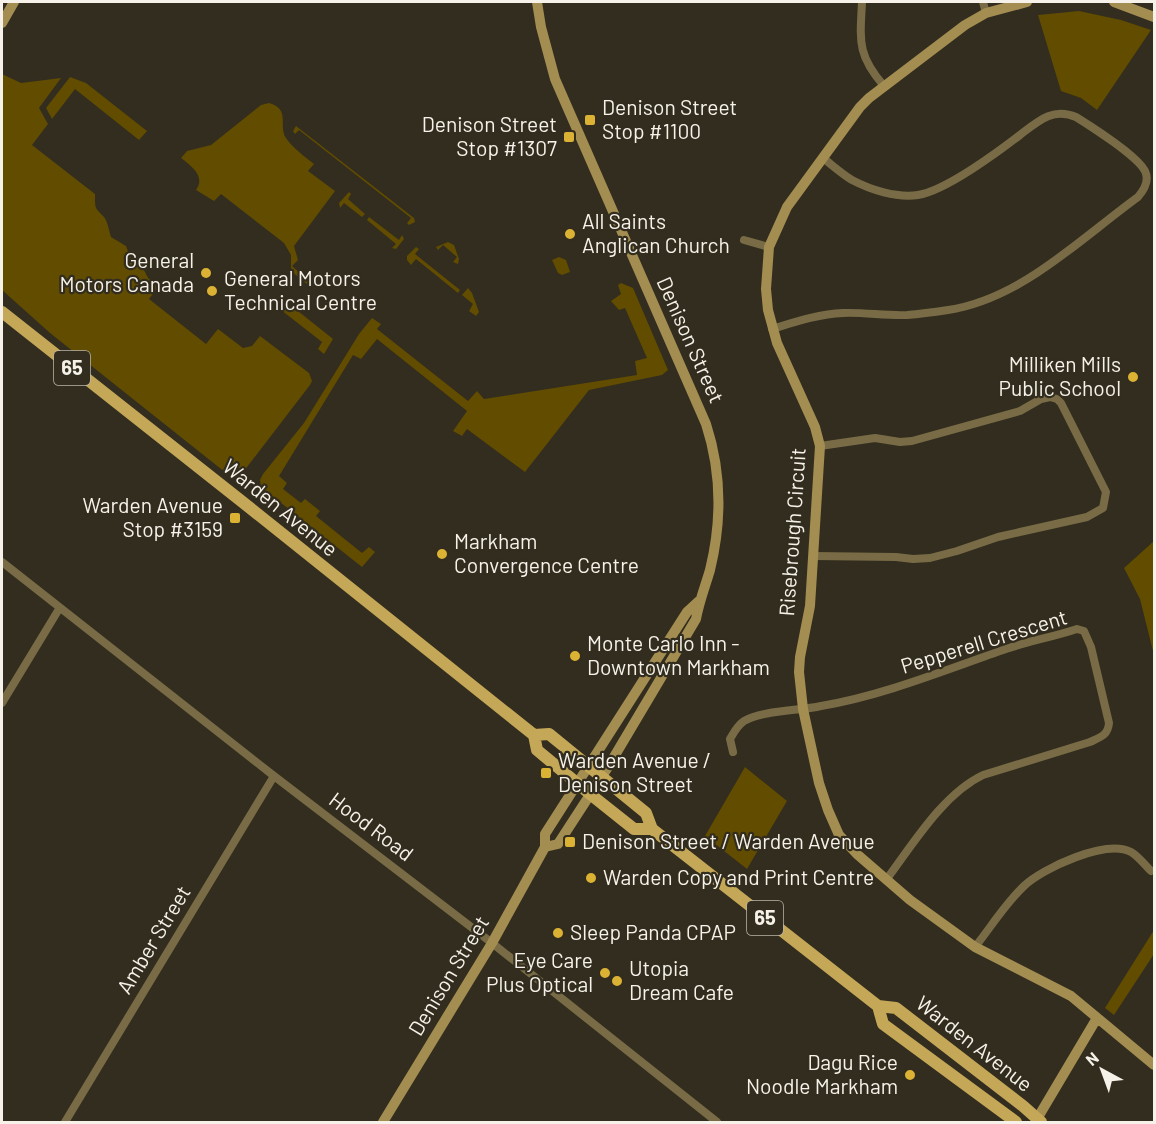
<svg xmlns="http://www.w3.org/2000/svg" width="1156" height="1124" font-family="Barlow,sans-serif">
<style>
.green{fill:#614c00}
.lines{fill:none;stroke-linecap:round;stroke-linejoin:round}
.street{stroke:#786b46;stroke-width:8}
.secondary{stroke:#a38d51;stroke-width:10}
.primary{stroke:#c4a757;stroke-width:12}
.poi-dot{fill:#dbb233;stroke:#322d1e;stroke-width:2}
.labels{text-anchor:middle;stroke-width:4.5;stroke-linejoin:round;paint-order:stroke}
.shield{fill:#322d1e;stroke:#bbb7ac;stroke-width:1.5}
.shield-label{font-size:20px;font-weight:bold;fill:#f6f2e9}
.poi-label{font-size:21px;fill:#f6f2e9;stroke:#322d1e;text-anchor:start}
.street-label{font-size:21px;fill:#f6f2e9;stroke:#322d1e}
</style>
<rect width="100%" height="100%" fill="#322d1e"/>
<path class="green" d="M1079,11l42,9 30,10 -54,80 -16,-12 -20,-7 -23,-76z
M2,74l19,9 40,-5 -22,30 9,16 -16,21 63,49c0,16 0,13 9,23 4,5 5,14 7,20l15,9 6,16 11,6 5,10 10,9 -9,12 57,45 12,-15 25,19 9,-2 8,-10 49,37 3,8 -2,4 -66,86c-9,5 -14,2 -23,-2l-171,-136 -48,-43z
M70,77l16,6 61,48 -8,9 -64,-51 -23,30 -6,-11z
M269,103c22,6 9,23 17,35 7,10 18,18 28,26l-6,7 27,20 -41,55 4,14 -6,6 18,16 -3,2 -16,-13v-16l-7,-12 -63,-49 -7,7 -18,-11c10,-14 -5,-24 -15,-32l6,-7 24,-6 50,-40z
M296,126l118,92 1,4 -6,3 -2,-2 4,-5 -112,-88 -4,4 -2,-3z
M349,192l2,2 -3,5 17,15 -3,3 -18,-14 -4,5 -1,-5z
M369,217l30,23 3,-5 2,4 -8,10 -4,-1 4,-4 -29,-24z
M448,242l6,3 5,14 -1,5 -5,-2 4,-5 -14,-12 -5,5 -2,-3z
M416,247l3,2 -4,5 45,36 -2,3 -42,-34 -5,6 -4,-5v-4z
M559,257l7,3 4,12 -8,3 -4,-2 -6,-13z
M621,283l12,5 35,82 -6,5 -73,15 -64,82 -58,-43 -5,7 -9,-5 14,-20 -90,-72 -16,20 -8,-4 -74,121 8,7 -4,6 18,14 4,-4 15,12 -4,5 46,37 7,-6 6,5 -13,15 -101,-80 -1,-7 3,-6 41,-51 55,-89 13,-16 9,6 -4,5 91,72 9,-10 7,8 153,-24 -2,-14 12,-3 -22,-50 -6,2 -8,-9 10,-7 -3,-9z
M468,288l4,5 7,19 -3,4 -7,-5 4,-7 -11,-9z
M284,307h9l40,32 -9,15 -6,-5 4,-7 -41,-32z
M1154,541v114l-14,-56 -16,-31z
M745,767l42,34 -40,68 -42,-33z
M1154,930v24l-40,61 -9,-7z"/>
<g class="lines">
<path class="street" d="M862,2c-2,39 -5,53 22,84
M983,2l3,11
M744,240l25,7
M772,329c23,-7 47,-15 71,-16 21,-1 43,3 64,2 13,-1 28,-3 41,-5 73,-11 132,-71 190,-113 6,-7 12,-16 7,-26 -8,-15 -53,-44 -69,-54 -23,-10 -38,4 -56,18 -22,17 -75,56 -102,60 -22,3 -47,-5 -66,-15 -10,-6 -20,-15 -29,-22
M814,556l82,1 17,2 17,-1 27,-7 41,-14 89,-20 16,-9 3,-16 -45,-89 -4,-4 -7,-2 -9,2 -21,12 -108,30 -12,1 -25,-4 -55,8
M2,562l272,214 218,167 225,179
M2,703l57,-94
M733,752l-3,-13c4,-7 7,-13 14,-18 20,-11 55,-10 77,-15 64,-11 124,-36 185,-57 23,-8 47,-12 71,-20l7,2 7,16 18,76c-1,12 -8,14 -19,19l-107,33c-40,19 -70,69 -97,105
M975,947c16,-20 30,-43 49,-61 19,-18 82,-47 107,-34 7,4 14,13 20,19
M65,1122l209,-346"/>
<path class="secondary" d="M537,2l4,25 14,52 151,345c16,49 16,97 4,146 -5,17 -11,32 -14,49l-88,148 -50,77 -13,3
M1027,2l-41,11 -21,12 -96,73 -9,9 -73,100 -18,40 -3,42 2,21 9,33 38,84 5,19 -10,160 -10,51 -1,15 4,37 16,74 9,27 11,25 19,20 52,45 65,47 96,49 83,69
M1114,2l40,15
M2,23l12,-21
M1037,1119l60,-101
M383,1122l109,-179 53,-96v-13l142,-222 12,-11"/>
<path class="primary" d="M2,312l238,188 294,235 3,15 53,44 44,35h18
M534,735l15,-1 97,79 6,16 226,177 18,2 127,98 18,16
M878,1006l5,18 133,98"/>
</g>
<g class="poi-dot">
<rect x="584" y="114" width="12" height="12" rx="3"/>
<rect x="563" y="131" width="12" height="12" rx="3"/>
<circle cx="570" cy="234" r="6"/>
<circle cx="206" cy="273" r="6"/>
<circle cx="212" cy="291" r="6"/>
<circle cx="1133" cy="377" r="6"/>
<rect x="229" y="512" width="12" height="12" rx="3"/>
<circle cx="442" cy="554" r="6"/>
<circle cx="575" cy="656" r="6"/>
<rect x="540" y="767" width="12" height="12" rx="3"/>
<rect x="564" y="836" width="12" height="12" rx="3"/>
<circle cx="591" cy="878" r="6"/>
<circle cx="558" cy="933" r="6"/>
<circle cx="605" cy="973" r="6"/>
<circle cx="617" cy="981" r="6"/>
<circle cx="910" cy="1075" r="6"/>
</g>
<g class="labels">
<g class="shield">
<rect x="54" y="351" width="36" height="34" rx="4.5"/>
<rect x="747" y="901" width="36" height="34" rx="4.5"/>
</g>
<g class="shield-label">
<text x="72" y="375">65</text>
<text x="765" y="925">65</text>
</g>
<g class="poi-label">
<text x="602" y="115">Denison Street<tspan x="602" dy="24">Stop #1100</tspan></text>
<text x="557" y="132" text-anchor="end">Denison Street<tspan x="557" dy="24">Stop #1307</tspan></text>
<text x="582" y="229">All Saints<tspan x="582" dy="24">Anglican Church</tspan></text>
<text x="194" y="268" text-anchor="end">General<tspan x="194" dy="24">Motors Canada</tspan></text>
<text x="224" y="286">General Motors<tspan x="224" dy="24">Technical Centre</tspan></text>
<text x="1121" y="372" text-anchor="end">Milliken Mills<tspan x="1121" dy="24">Public School</tspan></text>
<text x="223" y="513" text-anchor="end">Warden Avenue<tspan x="223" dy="24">Stop #3159</tspan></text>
<text x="454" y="549">Markham<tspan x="454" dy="24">Convergence Centre</tspan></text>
<text x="587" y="651">Monte Carlo Inn -<tspan x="587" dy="24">Downtown Markham</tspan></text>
<text x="558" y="768">Warden Avenue /<tspan x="558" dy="24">Denison Street</tspan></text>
<text x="582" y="849">Denison Street / Warden Avenue</text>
<text x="603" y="885">Warden Copy and Print Centre</text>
<text x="570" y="940">Sleep Panda CPAP</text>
<text x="593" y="968" text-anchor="end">Eye Care<tspan x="593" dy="24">Plus Optical</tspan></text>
<text x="629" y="976">Utopia<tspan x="629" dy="24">Dream Cafe</tspan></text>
<text x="898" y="1070" text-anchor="end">Dagu Rice<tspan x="898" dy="24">Noodle Markham</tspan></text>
</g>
<g class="street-label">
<text transform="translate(690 340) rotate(66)" y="7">Denison Street</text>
<text transform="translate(280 508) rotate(39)" y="7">Warden Avenue</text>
<text transform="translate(793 532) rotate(-86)" y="7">Risebrough Circuit</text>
<text transform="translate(984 642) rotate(-17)" y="7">Pepperell Crescent</text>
<text transform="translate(371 827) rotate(37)" y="7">Hood Road</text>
<text transform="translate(154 940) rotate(-59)" y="7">Amber Street</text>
<text transform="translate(449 976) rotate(-59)" y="7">Denison Street</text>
<text transform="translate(974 1044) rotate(38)" y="7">Warden Avenue</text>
</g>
</g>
<rect width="1156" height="1124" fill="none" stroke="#f6f2e9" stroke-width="6"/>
<g transform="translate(1102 1070) rotate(319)" stroke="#322d1e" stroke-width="4.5" paint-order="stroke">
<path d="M0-4.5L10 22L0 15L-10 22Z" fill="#f6f2e9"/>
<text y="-9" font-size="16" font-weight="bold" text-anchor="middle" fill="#f6f2e9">N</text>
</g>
</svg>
